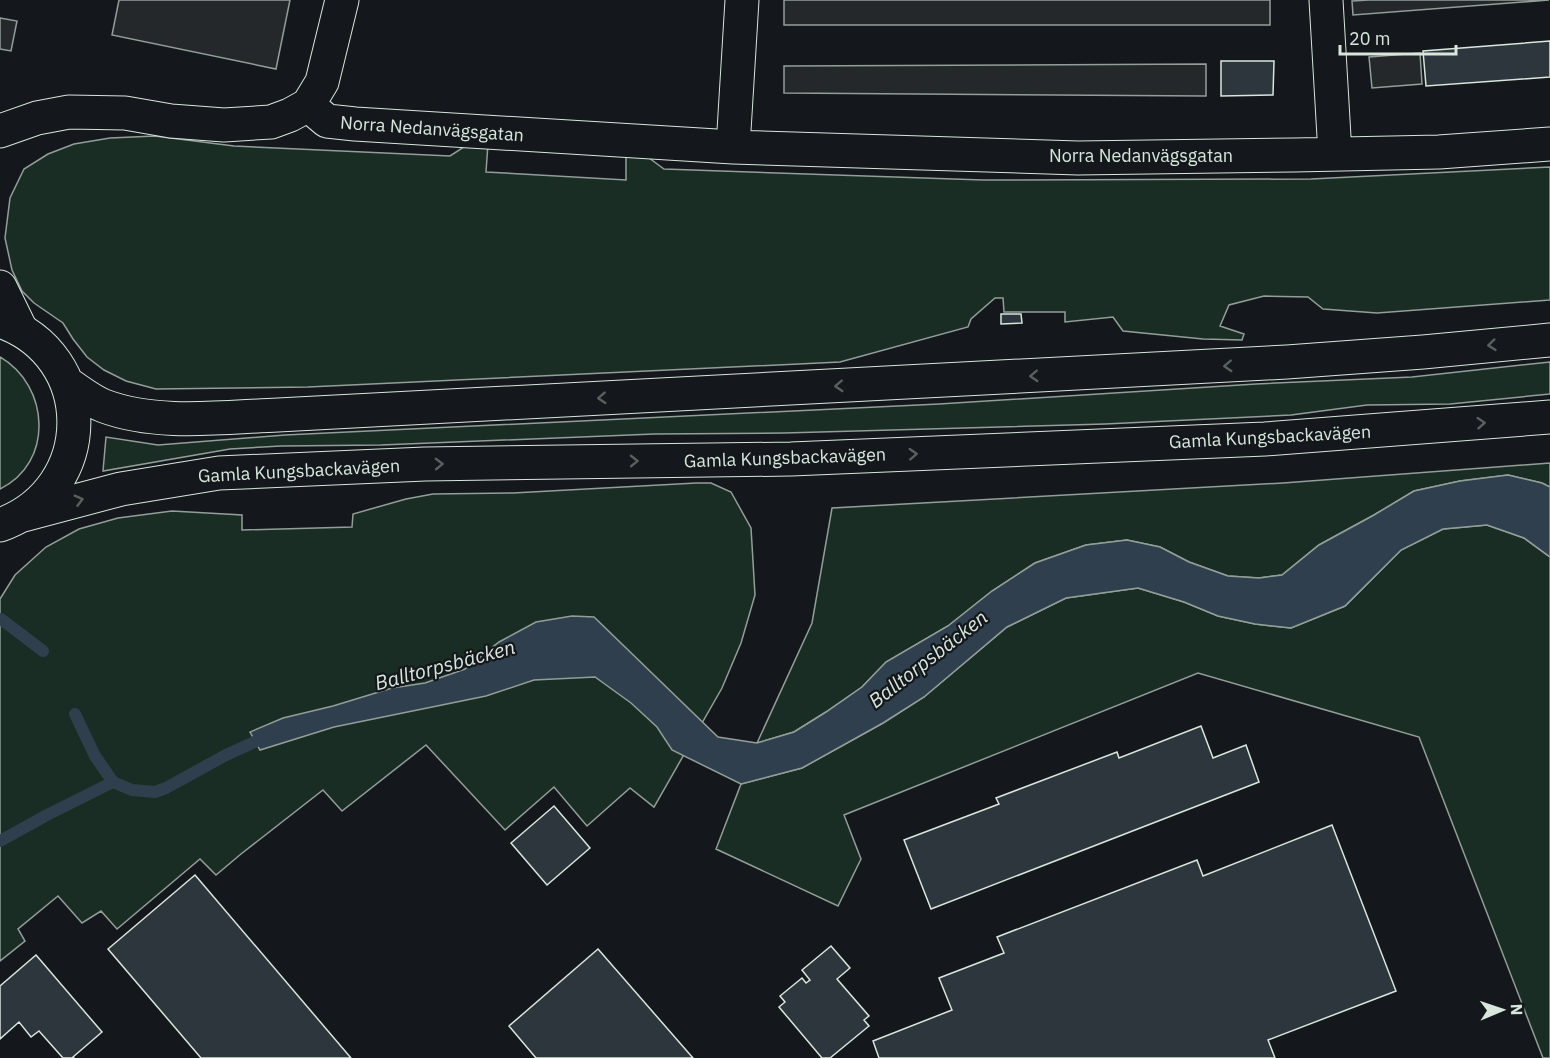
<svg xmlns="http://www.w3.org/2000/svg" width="1550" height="1058" font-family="'IBM Plex Sans',sans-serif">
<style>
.green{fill:#1a2d24;stroke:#939e99;stroke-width:1.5}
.parking{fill:#24282b;stroke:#939e99;stroke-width:1.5}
.water{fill:#2f3f4d;stroke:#939e99;stroke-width:1.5}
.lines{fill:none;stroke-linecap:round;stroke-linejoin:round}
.stream{stroke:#2f3f4d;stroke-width:12}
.building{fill:#2c363c;stroke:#d8e6dc;stroke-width:1.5}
.minor-casing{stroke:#d8e6dc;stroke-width:35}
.major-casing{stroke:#d8e6dc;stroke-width:35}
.minor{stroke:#14181c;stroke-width:33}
.major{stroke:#14181c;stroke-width:33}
.oneway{stroke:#59605f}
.labels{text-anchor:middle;stroke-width:4.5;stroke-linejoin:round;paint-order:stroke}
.street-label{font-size:18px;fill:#d8e6dc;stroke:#14181c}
.water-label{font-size:20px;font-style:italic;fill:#d8e6dc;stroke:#14181c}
</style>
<rect width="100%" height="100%" fill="#14181c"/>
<path class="green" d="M155,136l79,10 216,10 20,-13 18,1 -2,28 140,8v-26l15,-2 23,17 319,11 328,-1 239,-12v133l-173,13 -54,-4 -15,-12 -44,-1 -35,9 -9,21 24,8 -2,6 -39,-1 -80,-8 -10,-14 -48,5v-10h-61l-1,-14h-8l-24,21 -3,8 -128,35 -532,25 -152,2 -30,-8 -22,-11 -17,-13 -14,-18 -10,-16 -29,-20 -12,-12 -10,-21 -7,-32 5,-40 14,-29 24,-15 26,-10 36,-6z
M0,357c50,29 54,106 0,132z
M1550,362v32l-100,10 -83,1 -76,10 -186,9 -321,9 -130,1 -273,11 -100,1 -51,3 -127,22 3,-34 52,8 127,-10 654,-31 317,-20 156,-7z
M1550,463v24l-8,-4 -34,-8 -48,6 -46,10 -40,24 -55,30 -37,30 -23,3 -31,-2 -39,-14 -29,-15 -33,-7 -41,5 -51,18 -43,28 -44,35 -62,36 -24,25 -36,25 -32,20 -37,11 55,-120 20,-115 451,-25z
M696,483h15l20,9 20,36 4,67 -14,48 -19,45 -68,119 -24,-19 -43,38 -33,-39 -49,43 -79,-85 -84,66 -19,-21 -82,64 -25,21 -16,-16 -83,70 -16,-18 -19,12 -24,-27 -40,33 7,12 -25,20v-362l15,-24 31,-28 33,-18 39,-11 54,-7 70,4v15l110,-3 1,-13 53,-15 27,-5 80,-1z
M1487,525l37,13 26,19v501h-7l-124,-321 -221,-64 -354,142 17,44 -23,47 -122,-57 25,-65 61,-16 81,-45 41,-26 83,-70 59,-29 72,-10 46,14 34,14 37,8 36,4 54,-22 56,-56 42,-21z"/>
<path class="parking" d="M119,0h171l-14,69 -164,-34z
M784,0h486v25h-486z
M1369,0h180l-196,15 -1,-14z
M0,18l17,3 -6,30 -11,-2z
M1420,53l2,31 -50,4 -3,-31z
M1206,64v32l-422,-3v-27z"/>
<path class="water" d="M1508,475l34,8 8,4v70l-26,-19 -37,-13 -44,4 -42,21 -56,56 -54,22 -36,-4 -37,-8 -34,-14 -46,-14 -72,10 -59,29 -83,70 -41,26 -81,45 -61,16 -69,-34 -15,-23 -26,-24 -36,-26 -61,3 -48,16 -152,31 -74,23 -10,-18 33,-14 50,-12 59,-18 33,-5 40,-14 34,-27 37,-20 36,-6 22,1 124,120 39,6 37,-11 32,-20 36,-25 24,-25 62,-36 44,-35 43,-28 51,-18 41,-5 33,7 29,15 39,14 31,2 23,-3 37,-30 55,-30 40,-24 46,-10z"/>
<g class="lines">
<path class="stream" d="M1,619l42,32
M75,714l20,42 18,26 19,8 23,2 11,-4 60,-33 44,-20
M0,841l47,-26 66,-33"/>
</g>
<path class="building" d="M1550,41v36l-124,9 -3,-35z
M1221,61h53l-1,34 -52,1z
M1001,314h20l1,9 -21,1z
M1201,726l12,32 33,-13 13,37 -328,127 -27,-69 95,-36 -3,-6 121,-46 2,6z
M554,806l36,42 -43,37 -36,-42z
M1332,825l64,166 -128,49 7,18h-396l-6,-17 79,-31 -13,-32 65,-25 -7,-16 200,-77 6,16z
M195,875l156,183h-150l-93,-109z
M831,946l19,22 -13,11 32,37 -5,4 5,6 -39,32h-8l-43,-51 6,-5 -5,-6 22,-18 4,5 4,-3 -8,-10z
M598,949l95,109h-157l-27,-32z
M36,955l66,77 -29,25 1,1h-11l-24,-27 -8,6 -12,-15 -19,17v-53z"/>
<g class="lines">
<g class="minor-casing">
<path id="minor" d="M1326,0l9,154
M308,105l14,-23 20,-82
M0,131l37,-13 32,-6 56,1 46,8 53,4 47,-3 19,-7 18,-10 19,16 28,3 378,23 345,11 216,-3 145,-3 111,-8
M733,147l9,-147
M0,287l21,43"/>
</g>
<g class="major-casing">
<path id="major" d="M0,321c99,34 98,169 0,204
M68,384c11,7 23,17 36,22 53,20 119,11 174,9l1009,-53 136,-10 127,-12
M23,515l98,-26 98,-16 206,-9 366,-5 474,-20 285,-22"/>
</g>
<use href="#minor" class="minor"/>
<use href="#major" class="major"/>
</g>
<defs><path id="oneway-chevron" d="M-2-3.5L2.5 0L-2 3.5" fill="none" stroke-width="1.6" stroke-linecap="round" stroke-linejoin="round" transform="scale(1.5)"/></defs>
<g class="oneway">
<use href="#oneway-chevron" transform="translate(1492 345) rotate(174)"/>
<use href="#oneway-chevron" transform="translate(1228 366) rotate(177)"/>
<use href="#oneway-chevron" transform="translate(1034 376) rotate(177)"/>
<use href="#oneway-chevron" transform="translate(839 386) rotate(177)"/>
<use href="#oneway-chevron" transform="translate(602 398) rotate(177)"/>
<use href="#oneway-chevron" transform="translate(1481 423) rotate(-4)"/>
<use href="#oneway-chevron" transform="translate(913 454) rotate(-3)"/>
<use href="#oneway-chevron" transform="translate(634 461) rotate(-1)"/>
<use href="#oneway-chevron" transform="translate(439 464) rotate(-1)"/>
<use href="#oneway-chevron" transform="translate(79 500) rotate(-15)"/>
</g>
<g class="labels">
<g class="street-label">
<text transform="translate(432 129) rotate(4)" y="6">Norra Nedanvägsgatan</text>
<text x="1141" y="162">Norra Nedanvägsgatan</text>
<text transform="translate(1270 437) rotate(-3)" y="6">Gamla Kungsbackavägen</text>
<text transform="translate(785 458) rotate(-2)" y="6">Gamla Kungsbackavägen</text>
<text transform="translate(299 471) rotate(-3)" y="6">Gamla Kungsbackavägen</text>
</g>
<g class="water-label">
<text transform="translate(928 659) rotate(-38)" y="7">Balltorpsbäcken</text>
<text transform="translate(445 665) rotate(-15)" y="7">Balltorpsbäcken</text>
</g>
</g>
<g transform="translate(1502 1010) rotate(88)" stroke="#14181c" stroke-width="4.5" paint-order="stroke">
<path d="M0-4.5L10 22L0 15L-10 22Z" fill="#d8e6dc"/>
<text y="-9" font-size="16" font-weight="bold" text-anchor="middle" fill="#d8e6dc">N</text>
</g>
<path d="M1340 45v9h116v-9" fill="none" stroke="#d8e6dc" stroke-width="3"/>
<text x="1349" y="45" font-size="18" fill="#d8e6dc" stroke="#14181c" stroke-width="4.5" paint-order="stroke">20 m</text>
</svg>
